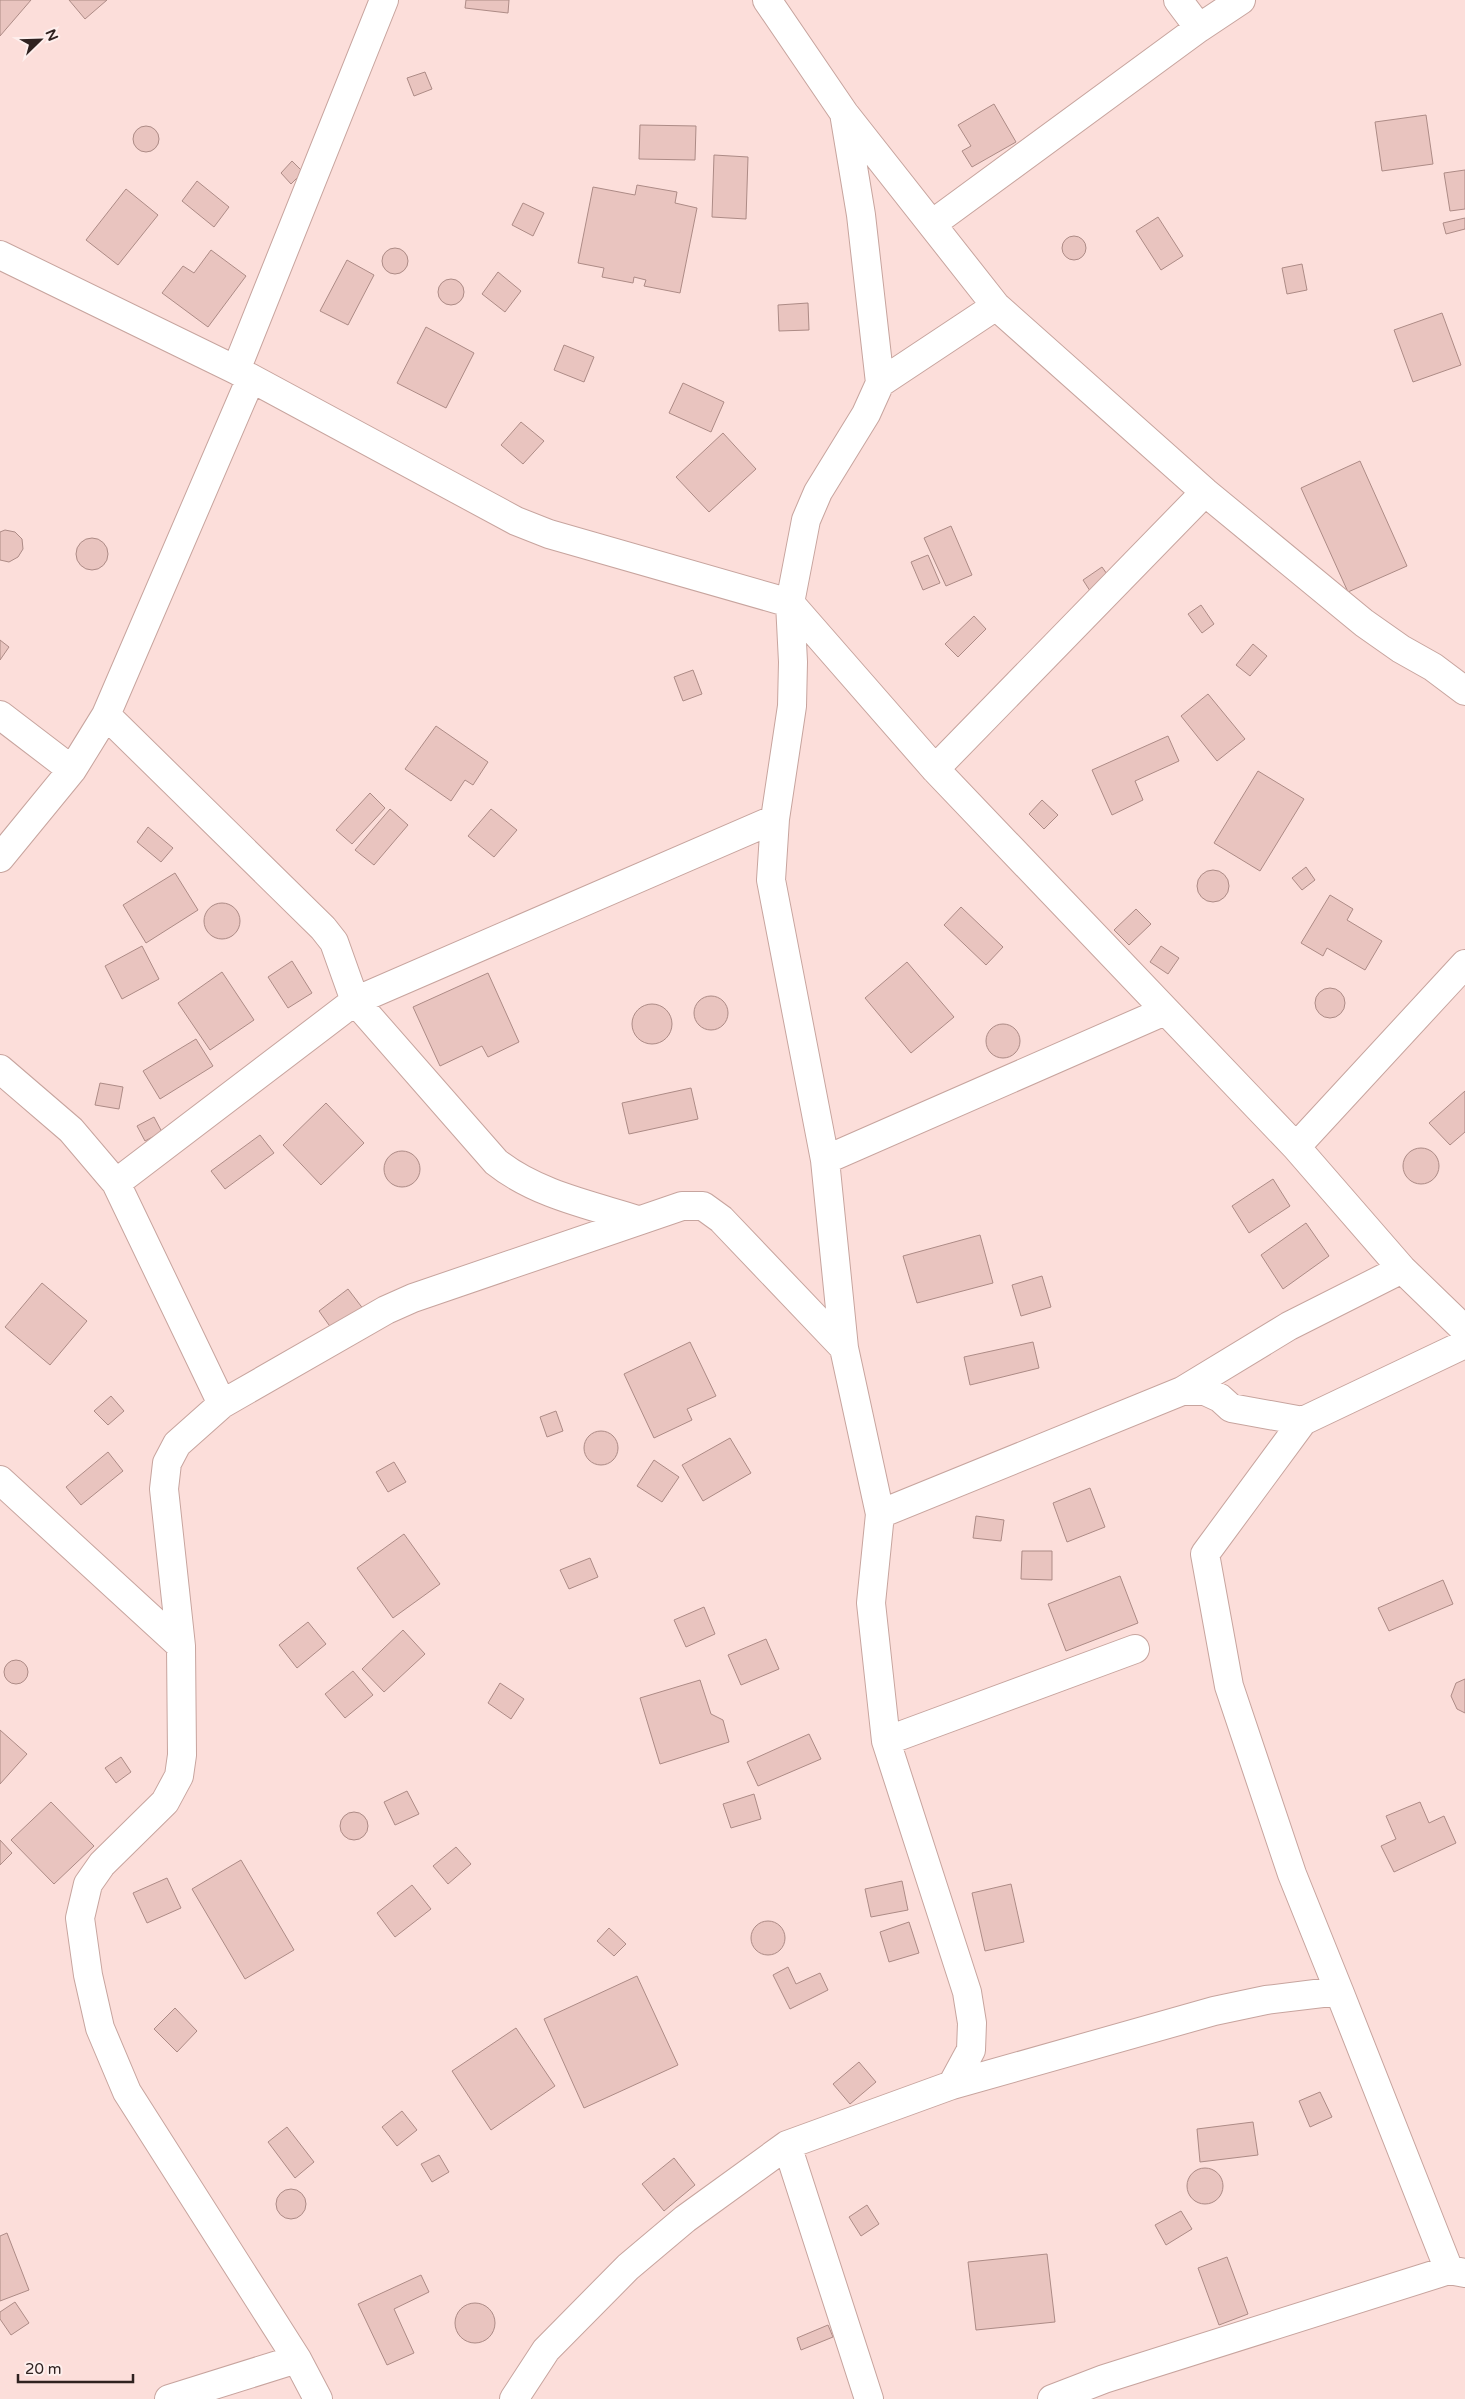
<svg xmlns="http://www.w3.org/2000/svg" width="1465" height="2399" font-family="'Varela Round',sans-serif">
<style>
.building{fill:#e9c4bf;stroke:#ad8b86}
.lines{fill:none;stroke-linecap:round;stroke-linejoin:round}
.minor-casing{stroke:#c7a49e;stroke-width:30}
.minor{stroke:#fff;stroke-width:28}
</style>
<rect width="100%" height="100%" fill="#fcdeda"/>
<path class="building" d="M0,0h31l-31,36z
M69,0h38l-22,19z
M466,0h43l-1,13 -43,-5z
M425,72l7,17 -18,7 -7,-18z
M994,104l22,38 -44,25 -10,-16 9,-5 -13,-21z
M1426,115l7,49 -51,7 -7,-49z
M640,125l56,1 -1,34 -56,-1z
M133 139a13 13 0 1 1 26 0a13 13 0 1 1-26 0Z
M714,155l34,2 -2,62 -34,-2z
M292,161l11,11 -12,12 -10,-11z
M1465,170v39l-15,2 -6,-38z
M197,181l32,26 -15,20 -32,-26z
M637,185l40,7 -2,11 22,5 -17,85 -36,-7 2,-6 -12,-3 -1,6 -31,-6 2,-9 -26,-5 15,-76 42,8z
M126,189l32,26 -40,50 -32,-25z
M523,203l21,10 -11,23 -21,-11z
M1158,217l25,39 -22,14 -25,-39z
M1465,218v11l-19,5 -3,-11z
M1062 248a12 12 0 1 1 24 0a12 12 0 1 1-24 0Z
M382 261a13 13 0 1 1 26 0a13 13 0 1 1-26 0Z
M211,250l35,26 -38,51 -46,-34 21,-27 11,7z
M347,260l27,15 -26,50 -28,-14z
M1302,264l5,26 -20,4 -5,-26z
M498,272l23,19 -16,21 -23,-18z
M438 292a13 13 0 1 1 26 0a13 13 0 1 1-26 0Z
M808,303l1,27 -30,1 -1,-26z
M1442,313l19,52 -48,17 -19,-52z
M426,327l48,26 -28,55 -49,-25z
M564,345l30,12 -10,25 -30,-12z
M683,383l41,19 -13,30 -42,-19z
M521,422l23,19 -21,23 -22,-19z
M723,433l33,36 -47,43 -33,-35z
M1360,461l47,105 -59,26 -47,-104z
M951,526l21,49 -26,11 -22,-48z
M5,530l10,2 7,7 1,10 -5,8 -9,5 -9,-2v-28z
M76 554a16 16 0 1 1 32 0a16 16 0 1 1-32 0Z
M928,555l12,28 -17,7 -12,-28z
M1102,567l10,14 -20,13 -9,-14z
M1201,605l13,19 -12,9 -14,-19z
M974,616l12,13 -28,28 -13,-13z
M0,640l9,7 -9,13z
M1253,644l14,12 -17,20 -14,-11z
M693,670l9,24 -19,7 -9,-24z
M1208,694l37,45 -28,22 -36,-45z
M436,726l52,36 -15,23 -8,-5 -14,21 -46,-32z
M1168,736l11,25 -44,20 8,19 -31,15 -20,-45z
M1258,771l46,28 -44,72 -46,-28z
M370,793l15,15 -33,36 -16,-14z
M1042,800l16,15 -14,14 -15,-15z
M390,809l18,16 -34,40 -19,-15z
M491,809l26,21 -23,27 -26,-21z
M148,827l25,21 -12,14 -24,-20z
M1306,867l9,13 -13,10 -10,-12z
M1197 886a16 16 0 1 1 32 0a16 16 0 1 1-32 0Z
M175,873l23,37 -52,33 -23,-38z
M1330,895l23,14 -6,11 35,21 -17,29 -38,-22 -4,8 -22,-13z
M204 921a18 18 0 1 1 36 0a18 18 0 1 1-36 0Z
M961,907l42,40 -17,18 -42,-40z
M1136,909l15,15 -22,21 -15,-15z
M142,946l17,33 -37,20 -17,-33z
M1161,946l18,12 -11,16 -18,-12z
M292,961l20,32 -24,15 -20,-31z
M907,962l47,55 -43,36 -46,-55z
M222,972l32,48 -44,30 -32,-47z
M488,973l31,69 -31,15 -6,-11 -42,20 -27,-59z
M1315 1003a15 15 0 1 1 30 0a15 15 0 1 1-30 0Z
M694 1013a17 17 0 1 1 34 0a17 17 0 1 1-34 0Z
M632 1024a20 20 0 1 1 40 0a20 20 0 1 1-40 0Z
M986 1041a17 17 0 1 1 34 0a17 17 0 1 1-34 0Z
M196,1039l17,27 -53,33 -17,-28z
M100,1083l23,4 -4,22 -24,-4z
M691,1088l7,31 -69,15 -7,-31z
M1465,1091v41l-15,13 -21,-22z
M326,1103l38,40 -43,42 -38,-40z
M154,1117l8,15 -17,9 -8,-15z
M260,1135l14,18 -49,36 -14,-18z
M1403 1166a18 18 0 1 1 36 0a18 18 0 1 1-36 0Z
M384 1169a18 18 0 1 1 36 0a18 18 0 1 1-36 0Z
M1273,1179l17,27 -41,27 -17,-27z
M1306,1223l23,33 -46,33 -22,-34z
M980,1235l13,48 -76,20 -14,-47z
M1042,1276l9,31 -30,9 -9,-31z
M42,1283l45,38 -37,44 -45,-38z
M348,1289l16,21 -30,22 -15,-21z
M690,1342l26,54 -29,13 5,11 -38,18 -30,-64z
M1033,1342l6,26 -69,17 -6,-28z
M111,1396l13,15 -16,14 -14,-14z
M556,1411l7,20 -16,6 -7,-20z
M584 1448a17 17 0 1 1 34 0a17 17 0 1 1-34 0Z
M730,1438l21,35 -48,28 -21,-36z
M108,1452l15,19 -42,34 -15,-18z
M654,1460l25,17 -17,25 -25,-16z
M394,1462l12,20 -18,10 -12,-20z
M1090,1488l15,39 -38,15 -14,-39z
M976,1516l28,4 -3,21 -28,-3z
M404,1534l36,50 -47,34 -36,-50z
M1022,1551h30v29l-31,-1z
M590,1558l8,19 -29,12 -9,-19z
M1120,1576l18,47 -72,28 -18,-47z
M1443,1580l10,24 -64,27 -11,-23z
M704,1607l11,27 -29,13 -12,-27z
M308,1622l18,22 -29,24 -18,-23z
M403,1630l22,24 -41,38 -22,-23z
M766,1639l13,30 -38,16 -13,-30z
M4 1672a12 12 0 1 1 24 0a12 12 0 1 1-24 0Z
M353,1671l20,24 -28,23 -20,-24z
M1465,1679v34l-8,-4 -6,-13 5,-13z
M700,1680l11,34 12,6 6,22 -69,22 -20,-66z
M500,1683l24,16 -13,20 -23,-16z
M0,1730l27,24 -27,30z
M809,1734l12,25 -63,27 -11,-24z
M121,1757l10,15 -15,11 -11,-15z
M407,1791l12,23 -24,11 -11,-23z
M754,1794l7,25 -30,9 -8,-24z
M51,1802l43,44 -40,38 -43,-44z
M1420,1802l9,21 15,-7 12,27 -62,29 -13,-26 15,-7 -10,-23z
M340 1826a14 14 0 1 1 28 0a14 14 0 1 1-28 0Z
M0,1840l12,13 -12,12z
M456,1847l15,17 -23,20 -15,-18z
M241,1860l53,90 -49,29 -53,-90z
M167,1878l14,30 -34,15 -14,-30z
M902,1881l6,29 -37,7 -6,-28z
M1011,1884l13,58 -39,9 -13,-58z
M412,1885l19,24 -36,28 -18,-24z
M751 1938a17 17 0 1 1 34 0a17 17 0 1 1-34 0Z
M909,1922l10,31 -30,9 -9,-30z
M609,1928l17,16 -12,12 -17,-15z
M788,1967l8,17 24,-11 8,17 -38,19 -17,-34z
M637,1976l41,89 -94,43 -40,-89z
M175,2008l22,23 -20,21 -23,-23z
M516,2028l39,58 -64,44 -39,-59z
M859,2062l17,20 -26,22 -17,-20z
M1320,2092l12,25 -22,10 -11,-26z
M402,2111l15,19 -20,16 -15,-19z
M1253,2122l5,33 -58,7 -3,-33z
M287,2127l27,35 -19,16 -27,-36z
M439,2155l10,17 -17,10 -11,-18z
M674,2158l21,27 -31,26 -22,-27z
M1187 2186a18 18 0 1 1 36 0a18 18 0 1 1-36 0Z
M276 2204a15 15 0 1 1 30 0a15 15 0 1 1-30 0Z
M867,2205l12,19 -18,12 -12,-19z
M1181,2211l11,18 -26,16 -11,-20z
M7,2233l22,57 -29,11v-65z
M1047,2254l8,68 -79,8 -8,-68z
M1227,2257l21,57 -29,11 -21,-57z
M421,2275l8,17 -35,17 20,44 -27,12 -29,-61z
M15,2302l14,21 -18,12 -11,-16v-7z
M455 2323a20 20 0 1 1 40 0a20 20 0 1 1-40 0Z
M828,2325l5,12 -32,13 -4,-12z"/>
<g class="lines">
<g class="minor-casing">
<path id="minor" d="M767,0l77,113 152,193 209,186 159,131 37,26 32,18 32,24
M1178,0l21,28
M844,113l17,102 19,168 -14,31 -48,78 -12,28 -16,83 3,59 -1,44 -17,113 -4,61 54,280 19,188 36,166 -9,89 15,138 81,251 5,31 -1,27 -19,35
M932,224l267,-196 42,-28
M0,255l236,115 280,151 33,13 241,69 145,166 361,378 106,122 63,61
M236,370l148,-370
M880,383l116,-77
M0,715l72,55
M106,715l217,213 11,14 21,59 141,161c40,32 94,43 142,58
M935,769l270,-277
M0,858l72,-88 34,-55 145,-337
M0,1069l71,61 45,53 106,221 -45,40 -10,19 -3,26 17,157 1,109 -3,21 -14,26 -63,62 -14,20 -8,34 8,57 12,53 27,64 170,267 21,40
M1296,1147l169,-183
M825,1160l340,-149
M116,1183l239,-182 420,-182
M1182,1391l107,-65 113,-57
M222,1404l164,-94 27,-12 269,-92h21l18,13 123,129
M0,1480l181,166
M880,1514l302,-123h23l15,7 11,10 72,13
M886,1741l249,-92
M1339,1991l-47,-117 -63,-188 -24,-132 98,-133 162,-77
M787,2145l82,254
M169,2399l128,-40
M514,2399l32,-49 82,-83 57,-48 102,-74 165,-60 262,-74 52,-11 73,-9 110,279
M1052,2399l52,-20 345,-109 16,3"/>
</g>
<use href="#minor" class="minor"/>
</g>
<g transform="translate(40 40) rotate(67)" stroke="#feefed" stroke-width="4" paint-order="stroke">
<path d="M0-4L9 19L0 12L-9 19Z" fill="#2f2220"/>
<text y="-8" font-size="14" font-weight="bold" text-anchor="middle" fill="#2f2220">N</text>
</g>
<path d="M18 2374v8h115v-8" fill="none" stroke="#2f2220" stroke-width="2.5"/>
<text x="25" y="2374" font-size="15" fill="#2f2220" stroke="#feefed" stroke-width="4" paint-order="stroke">20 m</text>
</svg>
